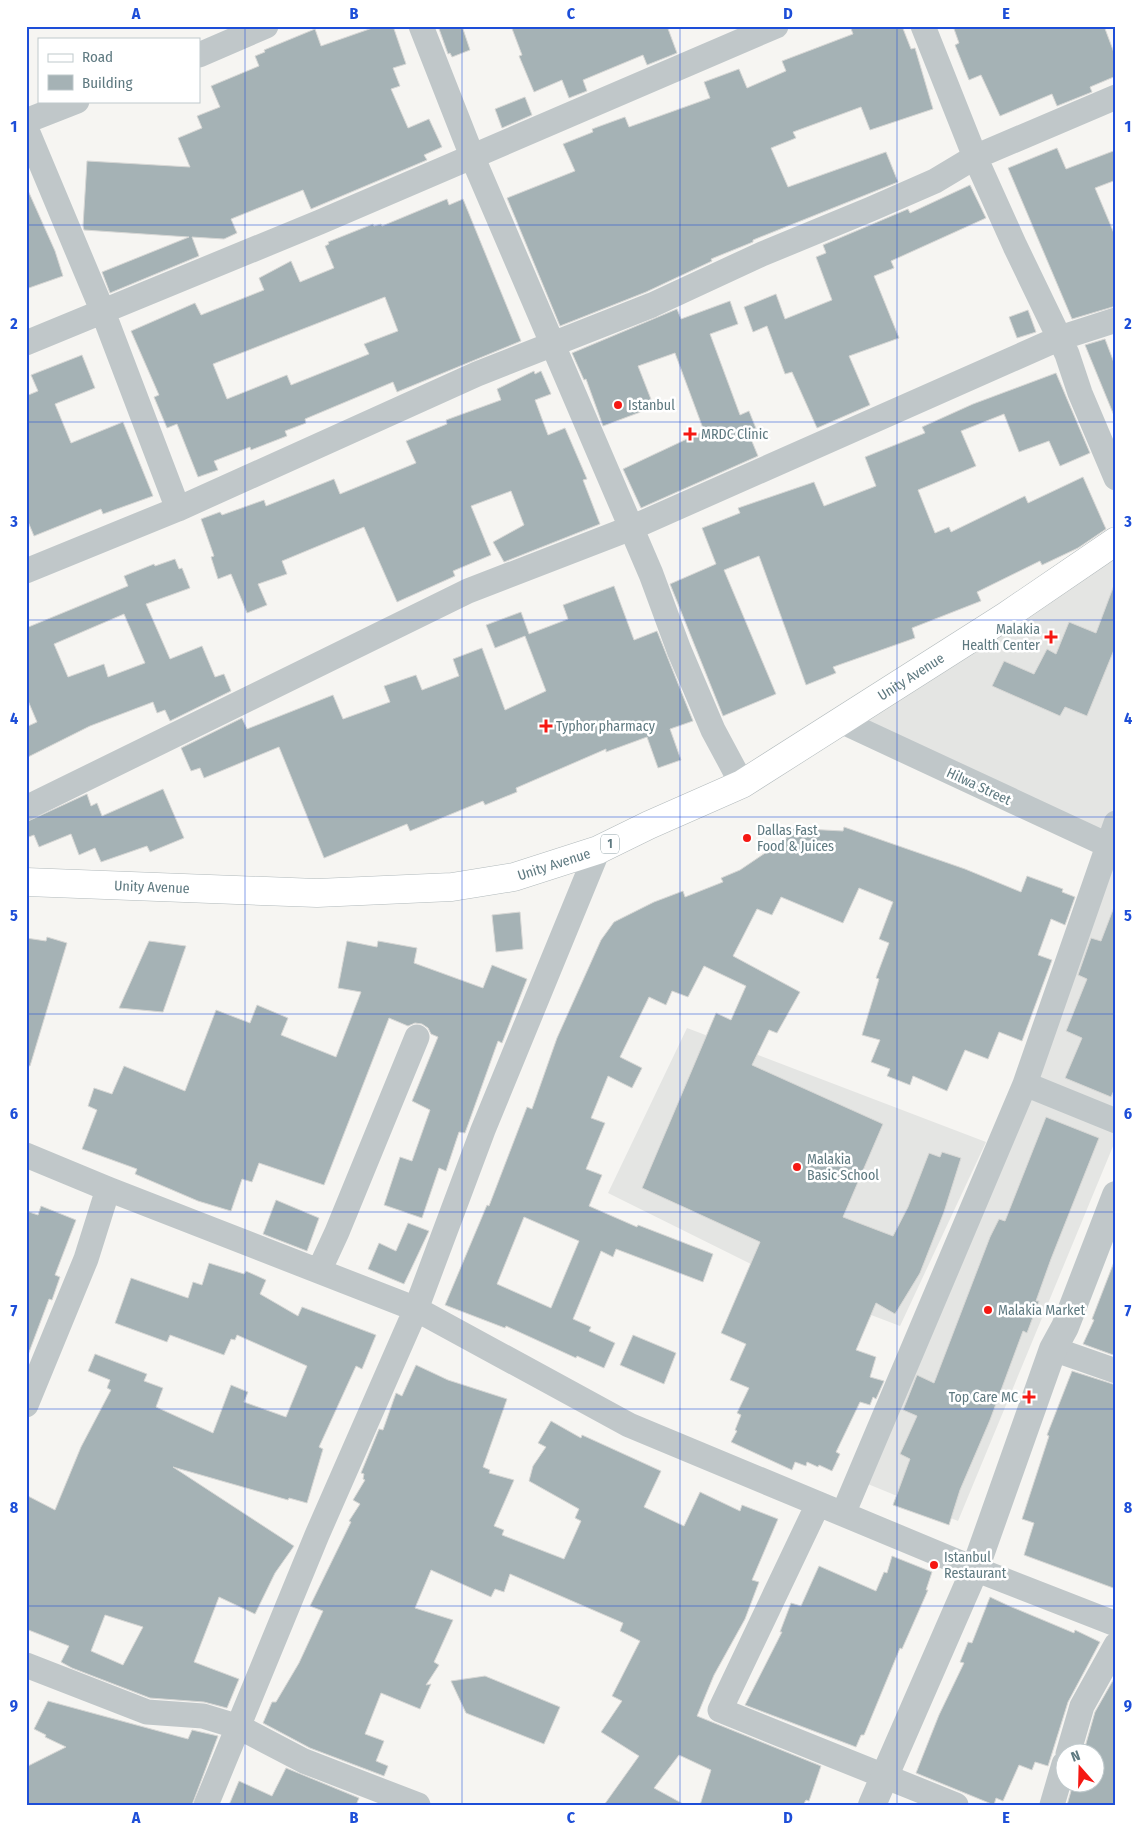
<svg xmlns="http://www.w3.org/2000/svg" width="1142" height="1831" font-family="'Fira Sans Condensed',sans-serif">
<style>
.built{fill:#e4e5e3}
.building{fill:#a5b2b5;stroke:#d7d7d5;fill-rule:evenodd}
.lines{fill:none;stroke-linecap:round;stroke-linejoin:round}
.primary-casing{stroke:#b1b9bb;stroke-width:29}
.minor{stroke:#c0c7c9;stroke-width:25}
.tertiary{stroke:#c0c7c9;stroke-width:28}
.primary{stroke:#fff;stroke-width:28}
.grid{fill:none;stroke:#1d4ed8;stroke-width:1;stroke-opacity:0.55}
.poi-dot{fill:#f51813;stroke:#fff;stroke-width:2}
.labels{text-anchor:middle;stroke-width:5;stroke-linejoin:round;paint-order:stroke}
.shield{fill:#fff;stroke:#8ea1a6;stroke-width:1}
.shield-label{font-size:12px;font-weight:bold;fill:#5e7980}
.poi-label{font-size:14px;fill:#5e7980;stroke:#fff;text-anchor:start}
.street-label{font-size:14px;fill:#5e7980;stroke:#fff}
.neatline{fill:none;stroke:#1d4ed8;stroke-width:2}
.grid-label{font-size:16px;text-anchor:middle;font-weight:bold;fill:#1d4ed8}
</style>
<rect width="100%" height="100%" fill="#f6f5f2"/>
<path class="built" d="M1116,550v267l-6,17 -252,-110z
M1116,834v305l-158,382 -95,-39z
M687,1028l299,114 -86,184 -105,-40 -187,-93z"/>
<path class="building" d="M378,26h15l13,38 -13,4 7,18 -9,3 17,39 21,-9 13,28 -18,8 3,5 -116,49 -8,-19 -72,29 6,14 -13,6 -32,-2 7,19 -89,37 -8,-21 87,-35 -105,-7 -1,-4 4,-65 103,6 -12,-29 24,-10 -5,-12 23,-9 -9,-21 48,-20 -4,-10 10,-4 -1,-2 51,-21 6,17z
M438,26h24l8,24 -18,7 -2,-4 -2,1z
M511,26h156l10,27 -30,12 -4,-10 -60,25 4,11 -18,7 -7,-18 -28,12 -15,-36 3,-1z
M850,26h52l9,23 4,-1 18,61 -63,21 -9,-23 -68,25 3,6 -25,10 17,39 98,-35 12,30 -145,58v2l-42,17 1,2 -66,31 -86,34 -53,-128 68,-27 -12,-27 30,-12 -1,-3 33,-12 4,10 81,-29 -6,-16 35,-13 8,19 39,-17 -4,-10 71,-27z
M953,26h151l12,32v18l-26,11 2,5 -35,14 -5,-12 -52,22 -19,-41 -12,5 -14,-35 4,-2z
M525,97l7,18 -30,13 -7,-19z
M1057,148l9,21 50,-19v30l-21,8 21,50v68l-44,13 -64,-151z
M970,185l16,33 -95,43 3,7 -20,8 25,62 -50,18 21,49 -53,23 -25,-56 -7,2 -18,-48 -14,6 -9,-25 32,-13 9,25 47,-19 -16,-43 10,-4 -3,-8 85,-36 2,4z
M26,186l29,65 8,25 -37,13z
M447,199l2,6 14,-6 58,142 -124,51 -4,-10 -88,37 1,4 -21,8 2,5 -36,14 -1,-3 -36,14 4,9 -20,7 -21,-53 -10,4 -13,-31 5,-2 -28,-64 64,-28 6,12 63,-25 -5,-12 32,-17 9,21 34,-14 -9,-22 4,-2 -1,-2 45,-18 1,2 7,-2 1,2zM385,297l13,34 -34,13 5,10 -78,31 -4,-10 -60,24 -14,-35z
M730,301l8,23 -28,10 30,81 9,-4 10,25 -8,3 7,17 -117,52 -18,-39 81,-38 -29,-78 -37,13 16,41 -51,19 -17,-47 -2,1 -12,-27 105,-44 4,10z
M1028,310l8,22 -19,6 -8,-21z
M1105,339l11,29 -1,50 -30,-73z
M82,355l13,33 -40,16 16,39 52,-21 30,74 -50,18 -2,-5 -67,27 -8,-19v-121l12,-5 -7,-16z
M534,371l1,3 6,-3 10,23 -16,6 13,35 17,-7 22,51 -4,1 17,44 -96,38 -11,-20 31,-17 -13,-34 -40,15 20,49 -38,16 2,5 -58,26 -33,-75 -82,34 5,13 -29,10 9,21 -20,8 -16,-39 -13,5 -7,-22 3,-1 -13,-37 19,-7 2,3 42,-15 2,6 68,-27 6,15 76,-31 -10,-22 41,-17 -1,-4 55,-20 -4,-11z
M1056,373l34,80 -30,13 -11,-25 -30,11 -15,-38 -43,17 15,35 -58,24 17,43 14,-6 2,5 74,-36 3,7 55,-26 23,52 -28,19 -36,17 -2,-4 -63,31 4,9 -69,27 3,10 -82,29 3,6 -30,12 -47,-129 -35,14 52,124 -53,22 -53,-132 46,-20 -14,-36 38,-15 -2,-5 76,-26 10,24 52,-20 -11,-29 60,-24 -3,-6 51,-23z
M175,559l4,10 3,-1 8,20 -44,16 24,55 32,-13 13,31 9,-3 7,17 -61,30 -5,-11 -8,3 -4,-11 -63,24 -64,32v-31l11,-5 -11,-26v-68l102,-42 -4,-10 30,-12 1,2zM124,614l21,49 -37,14 -4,-13 -36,13 -14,-33z
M1114,585l2,1v59l-29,71 -22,-9 -5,9 -68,-30 12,-25 30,13 13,-25 9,5 13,-32 27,11z
M614,586l20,54 23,-9 36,90 -23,8 11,31 -23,8 -11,-31 -41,15v-3l-90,39 1,4 -32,13 -2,-4 -73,30 -3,-7 -83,34 -45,-111 -75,31 -4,-10 -9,3 -10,-23 61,-30 5,11 86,-34 10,24 47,-17 -6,-16 32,-11 6,15 37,-14 -6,-17 29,-11 23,62 41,-19 -21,-55 -30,12 -9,-23 35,-13 8,22 39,-15 -5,-14z
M163,789l21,49 -34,14 -3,-6 -46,16 -6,-14 -16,7 -8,-21 -32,13 -5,-12 -8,3v-16l61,-28 4,12 6,-3 5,13z
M844,827l121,42 56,23 6,-16 36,13 -1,3 13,5 -10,28 -14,-6 -13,36 14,5 -30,81 -23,-9 -11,27 -23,-9 -18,41 -34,-15 -3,9 -23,-9 3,-7 -19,-7 9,-22 -18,-5 17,-56 -3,-1 13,-35 -10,-4 14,-37 -34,-14 -16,35 -62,-26 -9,18 -15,-6 -24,47 67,36 -23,41 -8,-3 -17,35 131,59 -40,93 50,19 15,-29 21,-54 11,4 2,-5 19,6 -17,54 -24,61 -25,41 -19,-11 -20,47 20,7 -6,20 14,4 -8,18 -3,-2 -3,8 -10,-3 -24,50 4,2 -8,17 -13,-6 -1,2 -11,-5 -1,4 -11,-4 -3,8 -61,-28 6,-11 -2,-1 6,-15 -4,-2 12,-25 -19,-8 16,-36 -25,-11 39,-91 -118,-54 74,-175 15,7 15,-34 -42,-20 -16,31 -16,-6 -6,14 -17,-8 -29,60 22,11 -10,20 -24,-12 -17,42 14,5 -19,46 16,6 -13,31 48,21 1,-2 75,29 -10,28 -87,-33 -3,8 -12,-6 -28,68 18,8 -2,4 26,12 -11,25 -27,-12 -1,2 -70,-32 -1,2 -60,-23 42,-100 2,1 38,-99 5,2 25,-71 44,-98 13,-18 40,-20 29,-11 2,6 38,-15 -2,-4 19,-8 46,-31 1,-11 56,3zM524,1217l55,24 -28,67 -54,-24z
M1114,907l2,179 -5,11 -46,-19 17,-40 -16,-7 21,-52 -9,-4 13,-37 10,3z
M520,912l3,37 -27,3 -4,-37z
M47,937l20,6 -37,123h-4v-128l20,3z
M149,941l37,5 -23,66 -44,-4z
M347,941l30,6 1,-6 39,7 -3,15 69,25 9,-23 35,14 -25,64 -4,-2 -33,92 -6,-1 -13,39 -7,-3 -17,50 -38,-13 16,-48 12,4 18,-51 -18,-9 26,-64 -7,-3 -3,-6 -6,-4 -7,-1 -7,3 -19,-8 -65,167 -65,-22 -7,19 -10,-3 -11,32 -33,-10 -63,-27 2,-5 -55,-20 15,-39 -9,-4 6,-18 18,6 12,-28 61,25 31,-81 34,13 7,-18 31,13 -7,17 55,22 25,-65 -23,-4z
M1046,1117l53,21 -48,121 -15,42h3l-12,32 -4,-2 -33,89 -30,70 -11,35 -56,-20 17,-46 -10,-5 17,-38 -14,-6 14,-35 17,8 56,-146 9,-18 6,2z
M276,1200l43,18 -12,33 -44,-17z
M41,1206l35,14 -21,55 5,2 -8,23 -3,-1 -21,56h-2v-144l12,4z
M408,1223l21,8 -25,53 -36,-15 11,-26 17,8z
M1114,1262h2v94l-33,-12 11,-24 -2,-1z
M209,1263l35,11 2,-3 20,9 -6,14 38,22 4,-9 74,28 -14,34 -6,-3 -37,81 4,2 -16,54 -18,-5 -1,2 -115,-33 121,79 -19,27 -20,41 -36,-17 -25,65 45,17 -12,29 -23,-6 -54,-4 -78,-30 -11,-6 8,-16 -43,-17v-134l29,15 26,-63 30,-57 -4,-2 3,-8 -22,-9 7,-17 52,20 -3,7 19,7 -7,19 57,26 18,-48 17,7 -4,10 42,15 21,-51 -70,-31 -2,5 -4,-1 -7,16 -54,-20 -3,7 -52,-19 16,-45 57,20 5,-16 9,3zM105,1615l38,12 -20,38 -32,-14z
M633,1335l43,18 -12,31 -44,-19z
M416,1365l32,15 59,19 -24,68 7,3 -1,3 25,7 -20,46 10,4 -2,5 62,24 17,-38 -6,-3 4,-9 -50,-28 4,-15 13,-19 -8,-4 13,-22 30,17 1,-3 79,36 -17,36 40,19 16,-34 40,19 2,-6 36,14 -26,61 7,2 -14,37 -31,56 -17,41 124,50 -12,35 -3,-1 -3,5h-103l11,-35 -32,-15 -25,33 31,17h-81l35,-49 -38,-24 21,-31 -10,-5 28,-55 -20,-10 3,-8 -113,-49 -6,18 -9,-3 -4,8 -60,-27 -16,38 38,12 -19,42 5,3 -13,20 5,-1 -11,25 -39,-16 -16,41 19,7 -8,20 12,5 -4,10 -74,-28 -47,-25 9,-21h4l23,-39 24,-52 -13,-5 41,-84 -2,-1 11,-17 -7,-4 12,-20 -2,-1 1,-5 -3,-1 18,-44 4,1 13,-37 6,3z
M1072,1371l44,14v204l-92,-34 10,-32 -12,-4 27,-83 -2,-1z
M892,1556l40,16 -6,18h2l-26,59 -2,-1 -36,87h-3l-5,12 -111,-42 37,-73h-2l11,-29 10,3 18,-40 57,25 8,-19 3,1z
M990,1597l17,8 67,28 1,-3 25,12 -32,60 -20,64 -13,-4 -3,8 -13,-5 -16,36 -7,-3 -2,7 -78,-32 23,-58 25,-52 -4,-1 8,-20 4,1z
M1116,1675v130h-49l6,-21h21v-30h-11l12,-42z
M485,1676l75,31 -16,37 -78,-31 -15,-32z
M48,1701l140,38 4,-9 26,6 -26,69h-166v-38l40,-20 -21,-10 1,-2 -12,-6z
M286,1768l73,30 -3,7h-127l10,-24 33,15z"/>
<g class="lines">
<g class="primary-casing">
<g id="primary">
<path id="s1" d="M26,882l291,11 135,-6 62,-10 84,-27 51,-25 93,-41 264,-168 110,-75"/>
</g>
</g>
<path class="minor" d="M421,26l51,130 179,418 28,76 34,80 29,54
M923,26l52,131 40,89 52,108 13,39 36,85
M199,55l67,-29
M26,121l51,-20
M26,128l77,184 75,197
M26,343l294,-121 456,-196
M26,571l152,-62 299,-135 175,-69 110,-51 109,-45 64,-28 40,-24 141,-60
M843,722l273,127
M26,808l442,-217 163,-63 429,-190 56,-18
M1025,1084l91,37
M26,1155l82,34 308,120 213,116 346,144 141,55
M319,1271l18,-39 80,-195
M1053,1349l63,22
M26,1405l60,-146 22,-70
M818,1504l-98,206 236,95
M843,1514l182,-430 91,-261
M26,1665l121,47 56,4 36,11 65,34 114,44
M1068,1754l14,-48 34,-61
M206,1805l111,-270 99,-226 67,-179 115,-280
M1052,1805l12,-41"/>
<path class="tertiary" d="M872,1805l103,-236 78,-220 12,-22 51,-132"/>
<use href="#primary" class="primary"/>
</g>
<path class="grid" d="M245,26v1779M462,26v1779M680,26v1779M897,26v1779M26,225h1090M26,422h1090M26,620h1090M26,817h1090M26,1014h1090M26,1212h1090M26,1409h1090M26,1606h1090"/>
<g class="poi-dot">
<circle cx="618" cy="405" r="5"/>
<path d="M687.5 426.5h5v5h5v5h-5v5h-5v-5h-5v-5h5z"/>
<path d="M1048.5 629.5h5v5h5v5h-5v5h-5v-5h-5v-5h5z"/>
<path d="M543.5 718.5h5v5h5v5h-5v5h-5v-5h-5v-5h5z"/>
<circle cx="747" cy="838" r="5"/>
<circle cx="797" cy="1167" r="5"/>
<circle cx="988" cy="1310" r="5"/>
<path d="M1026.5 1389.5h5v5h5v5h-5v5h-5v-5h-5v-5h5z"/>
<circle cx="934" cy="1565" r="5"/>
</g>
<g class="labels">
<rect class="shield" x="601" y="834.5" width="18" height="19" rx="4"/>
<g class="shield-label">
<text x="610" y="848">1</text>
</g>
<g class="poi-label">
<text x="628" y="410">Istanbul</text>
<text x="701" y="439">MRDC Clinic</text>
<text x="1040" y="634" text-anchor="end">Malakia<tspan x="1040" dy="16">Health Center</tspan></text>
<text x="556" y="731">Typhor pharmacy</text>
<text x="757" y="835">Dallas Fast<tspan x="757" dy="16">Food &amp; Juices</tspan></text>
<text x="807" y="1164">Malakia<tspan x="807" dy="16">Basic School</tspan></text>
<text x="998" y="1315">Malakia Market</text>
<text x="1018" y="1402" text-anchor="end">Top Care MC</text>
<text x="944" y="1562">Istanbul<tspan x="944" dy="16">Restaurant</tspan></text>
</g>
<g class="street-label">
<text dy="5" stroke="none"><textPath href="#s1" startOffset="936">Unity Avenue</textPath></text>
<text transform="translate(979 786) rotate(25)" y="5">Hilwa Street</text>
<text dy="5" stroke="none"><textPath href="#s1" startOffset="531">Unity Avenue</textPath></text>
<text dy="5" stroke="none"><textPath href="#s1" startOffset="126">Unity Avenue</textPath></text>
</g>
</g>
<rect width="1142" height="1831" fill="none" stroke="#ffffff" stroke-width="55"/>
<rect x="38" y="38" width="162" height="65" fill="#ffffff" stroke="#bfc9cc"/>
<rect x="48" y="54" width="25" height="8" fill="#ffffff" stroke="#bfc9cc"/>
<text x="82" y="62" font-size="15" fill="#5e7980">Road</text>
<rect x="48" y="75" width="25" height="15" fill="#a5b2b5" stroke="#bfc9cc"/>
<text x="82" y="88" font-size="15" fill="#5e7980">Building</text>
<g transform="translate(1080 1768) rotate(340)"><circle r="24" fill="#ffffff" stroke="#bfc9cc"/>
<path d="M0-4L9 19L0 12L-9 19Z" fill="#f51813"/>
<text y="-8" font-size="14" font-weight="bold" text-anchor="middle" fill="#5e7980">N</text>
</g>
<rect x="28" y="28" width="1086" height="1776" class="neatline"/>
<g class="grid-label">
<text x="136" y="19">A</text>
<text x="354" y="19">B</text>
<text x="571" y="19">C</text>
<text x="788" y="19">D</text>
<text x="1006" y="19">E</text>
<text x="14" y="132">1</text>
<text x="1128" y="132">1</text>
<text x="14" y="329">2</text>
<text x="1128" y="329">2</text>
<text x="14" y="527">3</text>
<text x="1128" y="527">3</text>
<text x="14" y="724">4</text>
<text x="1128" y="724">4</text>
<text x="14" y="921">5</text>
<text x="1128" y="921">5</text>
<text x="14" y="1119">6</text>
<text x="1128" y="1119">6</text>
<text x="14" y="1316">7</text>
<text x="1128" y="1316">7</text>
<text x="14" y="1513">8</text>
<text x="1128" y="1513">8</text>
<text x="14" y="1711">9</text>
<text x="1128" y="1711">9</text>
<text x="136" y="1823">A</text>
<text x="354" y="1823">B</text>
<text x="571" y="1823">C</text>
<text x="788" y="1823">D</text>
<text x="1006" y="1823">E</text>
</g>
</svg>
